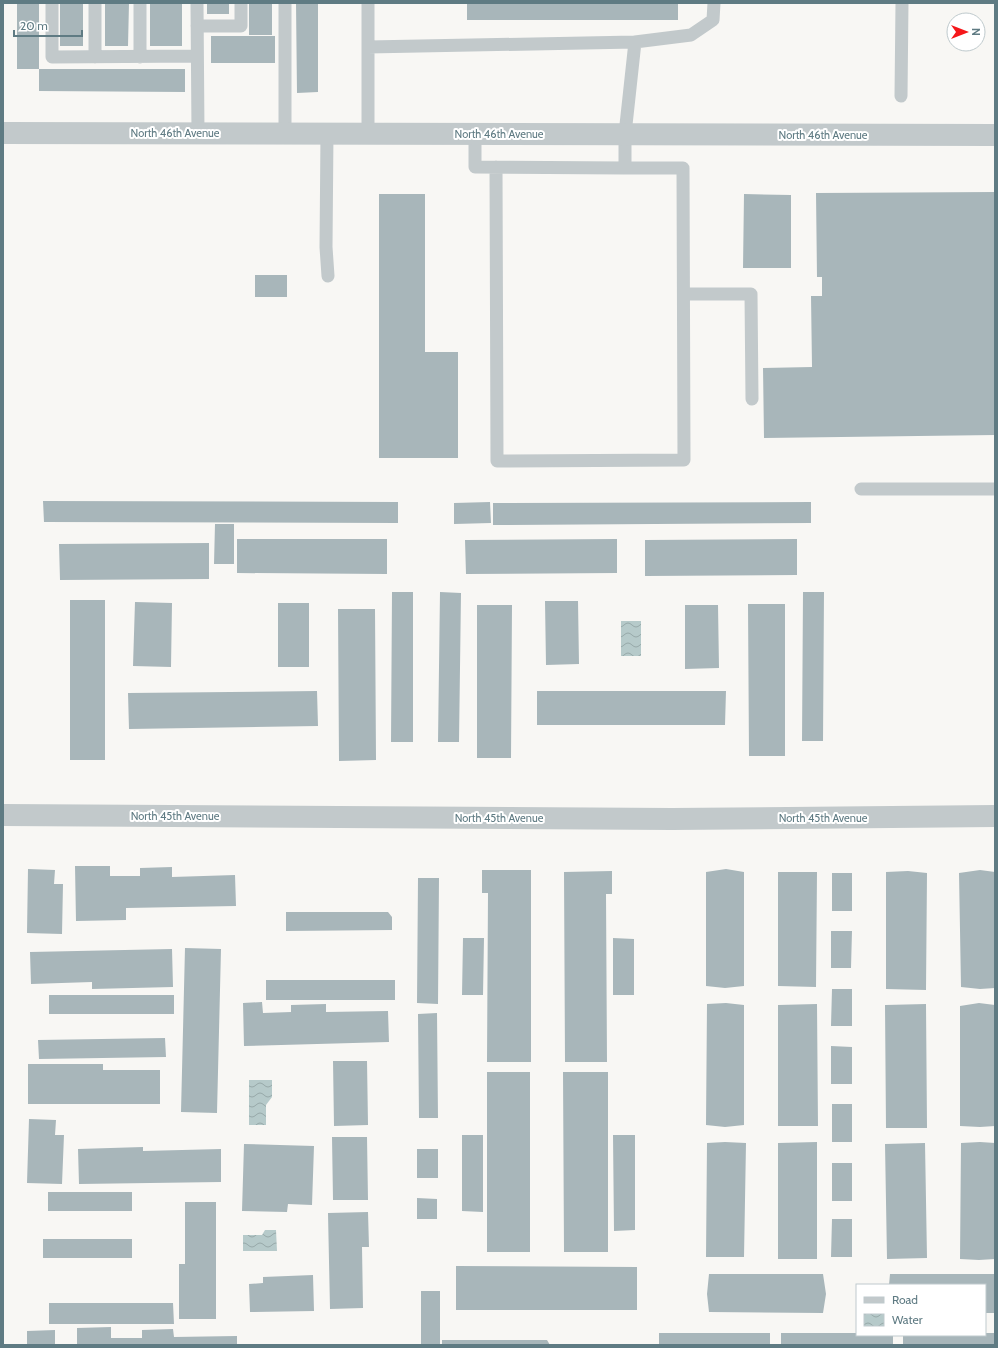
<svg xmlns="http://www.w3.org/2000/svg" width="998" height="1348" font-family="Cabin,sans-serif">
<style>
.water{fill:url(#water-waves)}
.building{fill:#a8b6ba}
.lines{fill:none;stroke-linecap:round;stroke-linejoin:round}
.lane{stroke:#c2c9cb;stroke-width:13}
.street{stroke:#c2c9cb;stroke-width:22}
.labels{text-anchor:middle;stroke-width:4;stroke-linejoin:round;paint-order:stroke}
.street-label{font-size:11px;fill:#5f7b83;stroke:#fff}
</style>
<defs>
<pattern id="water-waves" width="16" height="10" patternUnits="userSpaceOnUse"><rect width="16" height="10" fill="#b6caca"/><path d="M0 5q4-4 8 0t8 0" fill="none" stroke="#97a9a9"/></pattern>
</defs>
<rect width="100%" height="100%" fill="#f8f7f4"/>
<path class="water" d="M621,621h20v35h-20z
M249,1080h23v17l-6,8v20h-17z
M265,1230h11l1,21h-34v-16h19z"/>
<path class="building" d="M17,3h22v66h-22z
M60,3h23v43h-23z
M105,3h24l-1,43h-23z
M150,3h32v43h-32z
M207,3h22v11h-22z
M249,3h23v32h-23z
M296,3h22v89l-21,1z
M467,3h211v17h-211z
M211,36h64v27h-64z
M39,69h146v23l-146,-1z
M995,192v243l-231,3 -1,-70 49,-1 -1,-71h11v-19h-5l-1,-84z
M379,194h46v158h33v106h-79z
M744,194l47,1v73h-48z
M255,275h32v22h-32z
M43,501l355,1v21l-354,-1z
M490,502l1,21 -37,1v-21z
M811,502v21l-318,2v-22z
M215,524h19v40h-20z
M237,539h150v35l-150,-1z
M617,539v34l-151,1 -1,-34z
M797,539v36l-152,1v-36z
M209,543v36l-149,1 -1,-36z
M392,592h21v150h-22z
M440,592l21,1 -2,149h-21z
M803,592h21l-1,149h-21z
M70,600h35v160h-35z
M545,601h33l1,63 -33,1z
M135,602l37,1 -1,64 -38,-1z
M278,603h31v64h-31z
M748,604h37v152h-36z
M477,605h35l-1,153h-34z
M685,605h33l1,63 -34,1z
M338,609h37l1,151 -37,1z
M317,691l1,35 -189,3 -1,-36z
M537,691h189l-1,34h-188z
M75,866h35v10h30v-8l32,-1v10l63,-2 1,31 -110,2v12l-50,1z
M28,869l27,1 -1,14h9l-1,50 -35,-1z
M726,869l18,3v114l-19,2 -19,-2v-114z
M482,870h49v192h-44l1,-169h-6z
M980,870l15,2v116l-15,1 -19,-2 -2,-114z
M612,871v23h-6l1,168h-42l-1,-190z
M908,871l19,2 -1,117 -40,-1v-117z
M778,872h39l-1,115 -38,-1z
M832,873h20v38h-20z
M418,878h21l-1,126 -21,-1z
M286,912h102l4,5v13l-106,1z
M831,931h21l-1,37h-20z
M463,938h21l-1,57h-21z
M613,938l21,1v56h-21z
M185,948l36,1 -4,164 -36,-1z
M172,949l1,38 -81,2v-7l-61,2 -1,-32z
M266,980h129v20h-129z
M832,989h20v37h-21z
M49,995h125v19h-125z
M262,1002l1,11 28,-1v-7l35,-1v8l62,-1 1,31 -145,4 -1,-43z
M726,1003l18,2v120l-19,2 -19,-2 1,-121z
M979,1003l16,2v121l-15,1 -20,-1v-120z
M817,1004l1,122h-40v-121z
M926,1004l1,124h-41l-1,-123z
M437,1013l1,105h-19l-1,-104z
M165,1038l1,19 -127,2 -1,-19z
M831,1046l21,1v37h-21z
M333,1061h34l1,64 -34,1z
M28,1064h75v6h57v34h-132z
M487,1072h43v180h-43z
M563,1072h45v180h-44z
M832,1104h20v38h-20z
M29,1119l27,1 -1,15h9l-2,49 -35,-1z
M462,1135h21v77l-21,-1z
M613,1135h22v95l-21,1z
M332,1137h35l1,63h-35z
M725,1142l21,1 -2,114h-38l1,-114z
M817,1142v117h-39v-116z
M980,1142l15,1v116l-16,1 -19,-1 1,-116z
M925,1143l2,115 -40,1 -2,-115z
M244,1144l70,2 -2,59 -24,-1 -1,8 -45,-1z
M143,1147v4l78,-2v33l-142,2 -1,-35z
M417,1149h21v29h-21z
M832,1163h20v38h-20z
M48,1192h84v19h-84z
M417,1198l20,1v20h-20z
M185,1202h31v117h-37v-55h6z
M368,1212l1,35h-7l1,61 -33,1 -2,-96z
M832,1219h20v38h-21z
M43,1239h89v19h-89z
M456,1266l181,1v43h-181z
M709,1274h114l3,20 -3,19 -114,-1 -2,-18z
M890,1274h105v39h-10v-28h-96z
M313,1275l1,36 -64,1 -1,-28 14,-1v-6z
M421,1291h19v54h-19z
M49,1303h124l1,21h-125z
M111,1327v11h31v-8l31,-1 1,8 63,-1v9h-160v-17z
M55,1330v15h-28v-14z
M659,1333h111v12h-111z
M781,1333h76v2h36v10h-112z
M985,1333h10v12h-92v-10h82z
M442,1340h105l3,5h-108z"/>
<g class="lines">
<path class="lane" d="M52,3v54l145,-1
M140,3v54
M197,3l1,130
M285,3v130
M368,3v44
M197,26h44v-23
M95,57v-54
M901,96l1,-93
M327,133l-1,114 2,29
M368,134v-87l267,-5
M475,134v33l150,1v-34l10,-92 56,-7 22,-15 1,-17
M496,167l1,294 187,-1 -1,-292h-58
M684,294h67l1,105
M861,489h134"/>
<path class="street" d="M3,133l992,2
M3,815l669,4 323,-3"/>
</g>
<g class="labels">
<g class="street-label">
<text x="175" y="137">North 46th Avenue</text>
<text x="499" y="138">North 46th Avenue</text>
<text x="823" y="139">North 46th Avenue</text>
<text x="175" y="820">North 45th Avenue</text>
<text x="499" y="822">North 45th Avenue</text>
<text x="823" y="822">North 45th Avenue</text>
</g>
</g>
<rect width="998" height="1348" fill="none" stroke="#5f7b83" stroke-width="8"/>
<rect x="856" y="1284" width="130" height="52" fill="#ffffff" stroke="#bfcacd"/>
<rect x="864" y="1297" width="20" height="6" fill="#c2c9cb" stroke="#bfcacd"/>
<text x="892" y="1304" font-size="12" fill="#5f7b83">Road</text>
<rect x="864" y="1314" width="20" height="12" fill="url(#water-waves)" stroke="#bfcacd"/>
<text x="892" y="1324" font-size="12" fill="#5f7b83">Water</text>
<g transform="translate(966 32) rotate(90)"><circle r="19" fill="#ffffff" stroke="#bfcacd"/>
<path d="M0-3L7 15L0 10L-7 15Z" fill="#f5171a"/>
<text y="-6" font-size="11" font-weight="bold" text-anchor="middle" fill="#5f7b83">N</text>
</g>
<path d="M14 30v6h68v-6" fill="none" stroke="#5f7b83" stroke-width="2"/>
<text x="20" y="30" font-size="12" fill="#5f7b83" stroke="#ffffff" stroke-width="3" paint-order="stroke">20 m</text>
</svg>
